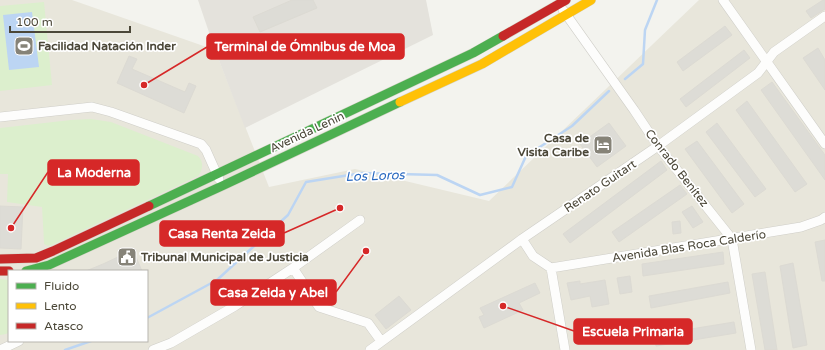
<svg xmlns="http://www.w3.org/2000/svg" width="825" height="350" font-family="'Varela Round',sans-serif">
<style>
.residential{fill:#e8e6db;fill-rule:evenodd}
.industrial{fill:#e4e2dc}
.green{fill:#dcefcd}
.water{fill:#bcd5f3}
.lines{fill:none;stroke-linecap:round;stroke-linejoin:round}
.stream{stroke:#bcd5f3;stroke-width:2.5}
.building{fill:#dddcd6;stroke:#dcdad3}
.street-casing{stroke:#cfcec8;stroke-width:10}
.fast-casing{stroke:#d3d2c5;stroke-width:10}
.slow-casing{stroke:#d3d2c5;stroke-width:10}
.jam-casing{stroke:#d3d2c5;stroke-width:10}
.street{stroke:#fdfdfc;stroke-width:9}
.fast{stroke:#4caf50;stroke-width:9}
.slow{stroke:#ffc107;stroke-width:9}
.jam{stroke:#c62828;stroke-width:9}
.labels{text-anchor:middle;stroke-width:3.5;stroke-linejoin:round;paint-order:stroke}
.poi-label{font-size:12px;font-weight:bold;fill:#4b4738;stroke:#fff;text-anchor:start}
.street-label{font-size:12px;fill:#4b4738;stroke:#fff}
.water-label{font-size:13px;font-style:italic;fill:#2868c0;stroke:#fff}
.leader{fill:none;stroke:#d62828;stroke-width:1.5}
.callout-dot{fill:#d62828;stroke:#fff;stroke-width:1.5}
.callout{fill:#d62828;stroke:#d62828;stroke-width:1.5}
.callout-label{font-size:13px;text-anchor:middle;font-weight:bold;fill:#fff}
</style>
<rect width="100%" height="100%" fill="#f3f3ee"/>
<path class="residential" d="M0,0h72l143,50 54,137 86,-18 134,32 210,-201h126v350h-825zM9,271h138v70h-138z"/>
<path class="industrial" d="M198,0h228l7,35 -188,93 -30,-78z"/>
<path class="green" d="M44,2l8,83 -52,6v-85z
M91,119l20,3 87,34c6,6 5,14 0,20l-146,69 -4,1 -4,-2v-2l-2,-35 -35,-5 1,-28h-8v-46l71,-8z
M0,279l9,1v52l-3,2 -6,1z"/>
<path class="water" d="M32,12l7,55 -30,3 -6,-55z"/>
<g class="lines">
<path class="stream" d="M625,79l18,-15 2,-34 12,-30
M147,318l70,-38 71,-65 18,-33 56,-9 75,2 43,20 32,-8 14,-31 46,-30 37,-35
M65,350l26,-9"/>
</g>
<path class="building" d="M292,0h21l4,8 -57,24 -7,-15z
M823,0h2v9l-14,9 -5,-7z
M725,26l7,9 -49,36 -6,-9z
M818,48l7,12v30l-22,-32z
M744,50l6,8 -64,49 -6,-8z
M129,56l8,3 -5,10 53,23 4,-9 7,3 -12,27 -67,-30z
M772,82l53,73v25l-64,-90z
M747,101l60,83 -12,8 -59,-82z
M609,123l17,23 -29,21 -17,-23z
M717,123l49,66 -11,8 -49,-65z
M697,141l47,63 -12,9 -47,-64z
M661,161l6,9 -97,73 -7,-9z
M680,185l7,9 -68,48 -7,-10z
M0,206l23,1 -2,42 -21,-1z
M692,206l11,16 -10,6 -11,-16z
M680,221l1,12 -8,1 -1,-12z
M825,240v41h-3l-7,-39z
M133,250l9,21h-56l17,-7z
M723,252l1,12 -81,12 -1,-12z
M793,263l14,82 -14,3 -13,-82z
M765,272l12,78h-12l-13,-76z
M630,276l2,16 -12,2 -3,-16z
M605,280l4,24 -17,3 -2,-11 -19,4 -4,-17 13,-2v3z
M728,282l2,11 -79,15 -2,-12z
M535,283l5,10 -21,10 4,7 -39,18 -5,-11 5,-2 -4,-7z
M399,296l12,14 -25,19 -11,-14z
M734,322l2,11 -80,13 -2,-11z"/>
<g class="lines">
<g class="street-casing">
<path id="street" d="M723,0l102,144
M563,10l71,100 24,36 74,93 19,111
M0,117l92,-10 19,5 90,32 5,6 13,29
M522,239l11,17 18,12 14,82
M293,268l26,39 49,16 13,18
M551,268l250,-41 20,-7 4,-3
M0,350l19,-9
M153,350l18,-7 64,-37 58,-38 67,-48
M370,350l152,-111 136,-93 100,-73 16,-21 51,-36"/>
</g>
<g class="fast-casing">
<path id="fast" d="M149,206l324,-153 30,-17
M26,271l23,-6 173,-79 178,-84"/>
</g>
<g class="slow-casing">
<path id="slow" d="M400,102l82,-38 109,-64"/>
</g>
<g class="jam-casing">
<path id="jam" d="M503,36l63,-36
M0,259l36,-1 17,-7 96,-45
M0,271h9"/>
</g>
<use href="#street" class="street"/>
<use href="#fast" class="fast"/>
<use href="#slow" class="slow"/>
<use href="#jam" class="jam"/>
</g>
<defs>
<g id="stadium-square" transform="scale(1)"><rect x="-9" y="-9" width="18" height="18" rx="4" fill="#868378" stroke="#fff"/><path d="M0-5a6.5 5 0 1 0 0 10a6.5 5 0 1 0 0-10ZM-3.5-1.8h7v3.6h-7Z" fill="#fff"/></g>
<g id="hotel-square" transform="scale(1)"><rect x="-9" y="-9" width="18" height="18" rx="4" fill="#868378" stroke="#fff"/><path d="M-6-4.5h1.5V1H6V5H4.5V3h-9V5H-6ZM-4 0a1.8 1.8 0 1 1 3.6 0ZM.5 0V-2.5h3Q6-2.5 6 0Z" fill="#fff"/></g>
<g id="civic-square" transform="scale(1)"><rect x="-9" y="-9" width="18" height="18" rx="4" fill="#868378" stroke="#fff"/><path d="M-.6-6.5H3V-4.5H.6V-3L4-1V1h2V6H-6V1h2V-1L-.6-3ZM-1.2 2.5V6h2.4V2.5Z" fill="#fff"/></g>
</defs>
<g fill-rule="evenodd">
<use href="#stadium-square" x="24" y="46"/>
<use href="#hotel-square" x="603" y="145"/>
<use href="#civic-square" x="127" y="257"/>
</g>
<g class="labels">
<g class="poi-label">
<text x="38" y="50">Facilidad Natación Inder</text>
<text x="589" y="142" text-anchor="end">Casa de<tspan x="589" dy="14">Visita Caribe</tspan></text>
<text x="141" y="261">Tribunal Municipal de Justicia</text>
</g>
<g class="street-label">
<text transform="translate(307 132) rotate(-25)" y="4">Avenida Lenin</text>
<text transform="translate(677 168) rotate(52)" y="4">Conrado Benítez</text>
<text transform="translate(600 186) rotate(-34)" y="4">Renato Guitart</text>
<text transform="translate(689 246) rotate(-9)" y="4">Avenida Blas Roca Calderío</text>
</g>
<g class="water-label">
<text transform="translate(375 175) rotate(-2)" y="5">Los Loros</text>
</g>
</g>
<path class="leader" d="M144 85L207 47M11 228L48 172M340 208L284 233M366 251L336 292M503 306L574 331"/>
<g class="callout-dot">
<circle cx="144" cy="85" r="4"/>
<circle cx="11" cy="228" r="4"/>
<circle cx="340" cy="208" r="4"/>
<circle cx="366" cy="251" r="4"/>
<circle cx="503" cy="306" r="4"/>
</g>
<g class="callout">
<rect x="207" y="34" width="197" height="25" rx="4"/>
<rect x="48" y="160" width="91" height="25" rx="4"/>
<rect x="160" y="221" width="124" height="25" rx="4"/>
<rect x="211" y="280" width="125" height="25" rx="4"/>
<rect x="574" y="319" width="118" height="25" rx="4"/>
</g>
<g class="callout-label">
<text x="305" y="51">Terminal de Ómnibus de Moa</text>
<text x="94" y="177">La Moderna</text>
<text x="222" y="238">Casa Renta Zeida</text>
<text x="273" y="297">Casa Zeida y Abel</text>
<text x="633" y="336">Escuela Primaria</text>
</g>
<rect x="8" y="270" width="140" height="72" fill="#ffffff" stroke="#b7b5af"/>
<rect x="16" y="283" width="20" height="6" fill="#4caf50" stroke="#b7b5af"/>
<text x="44" y="290" font-size="12" fill="#4b4738">Fluido</text>
<rect x="16" y="303" width="20" height="6" fill="#ffc107" stroke="#b7b5af"/>
<text x="44" y="310" font-size="12" fill="#4b4738">Lento</text>
<rect x="16" y="323" width="20" height="6" fill="#c62828" stroke="#b7b5af"/>
<text x="44" y="330" font-size="12" fill="#4b4738">Atasco</text>
<path d="M10 26v6h120v-6" fill="none" stroke="#4b4738" stroke-width="2"/>
<text x="16" y="26" font-size="12" fill="#4b4738" stroke="#ffffff" stroke-width="3" paint-order="stroke">100 m</text>
</svg>
